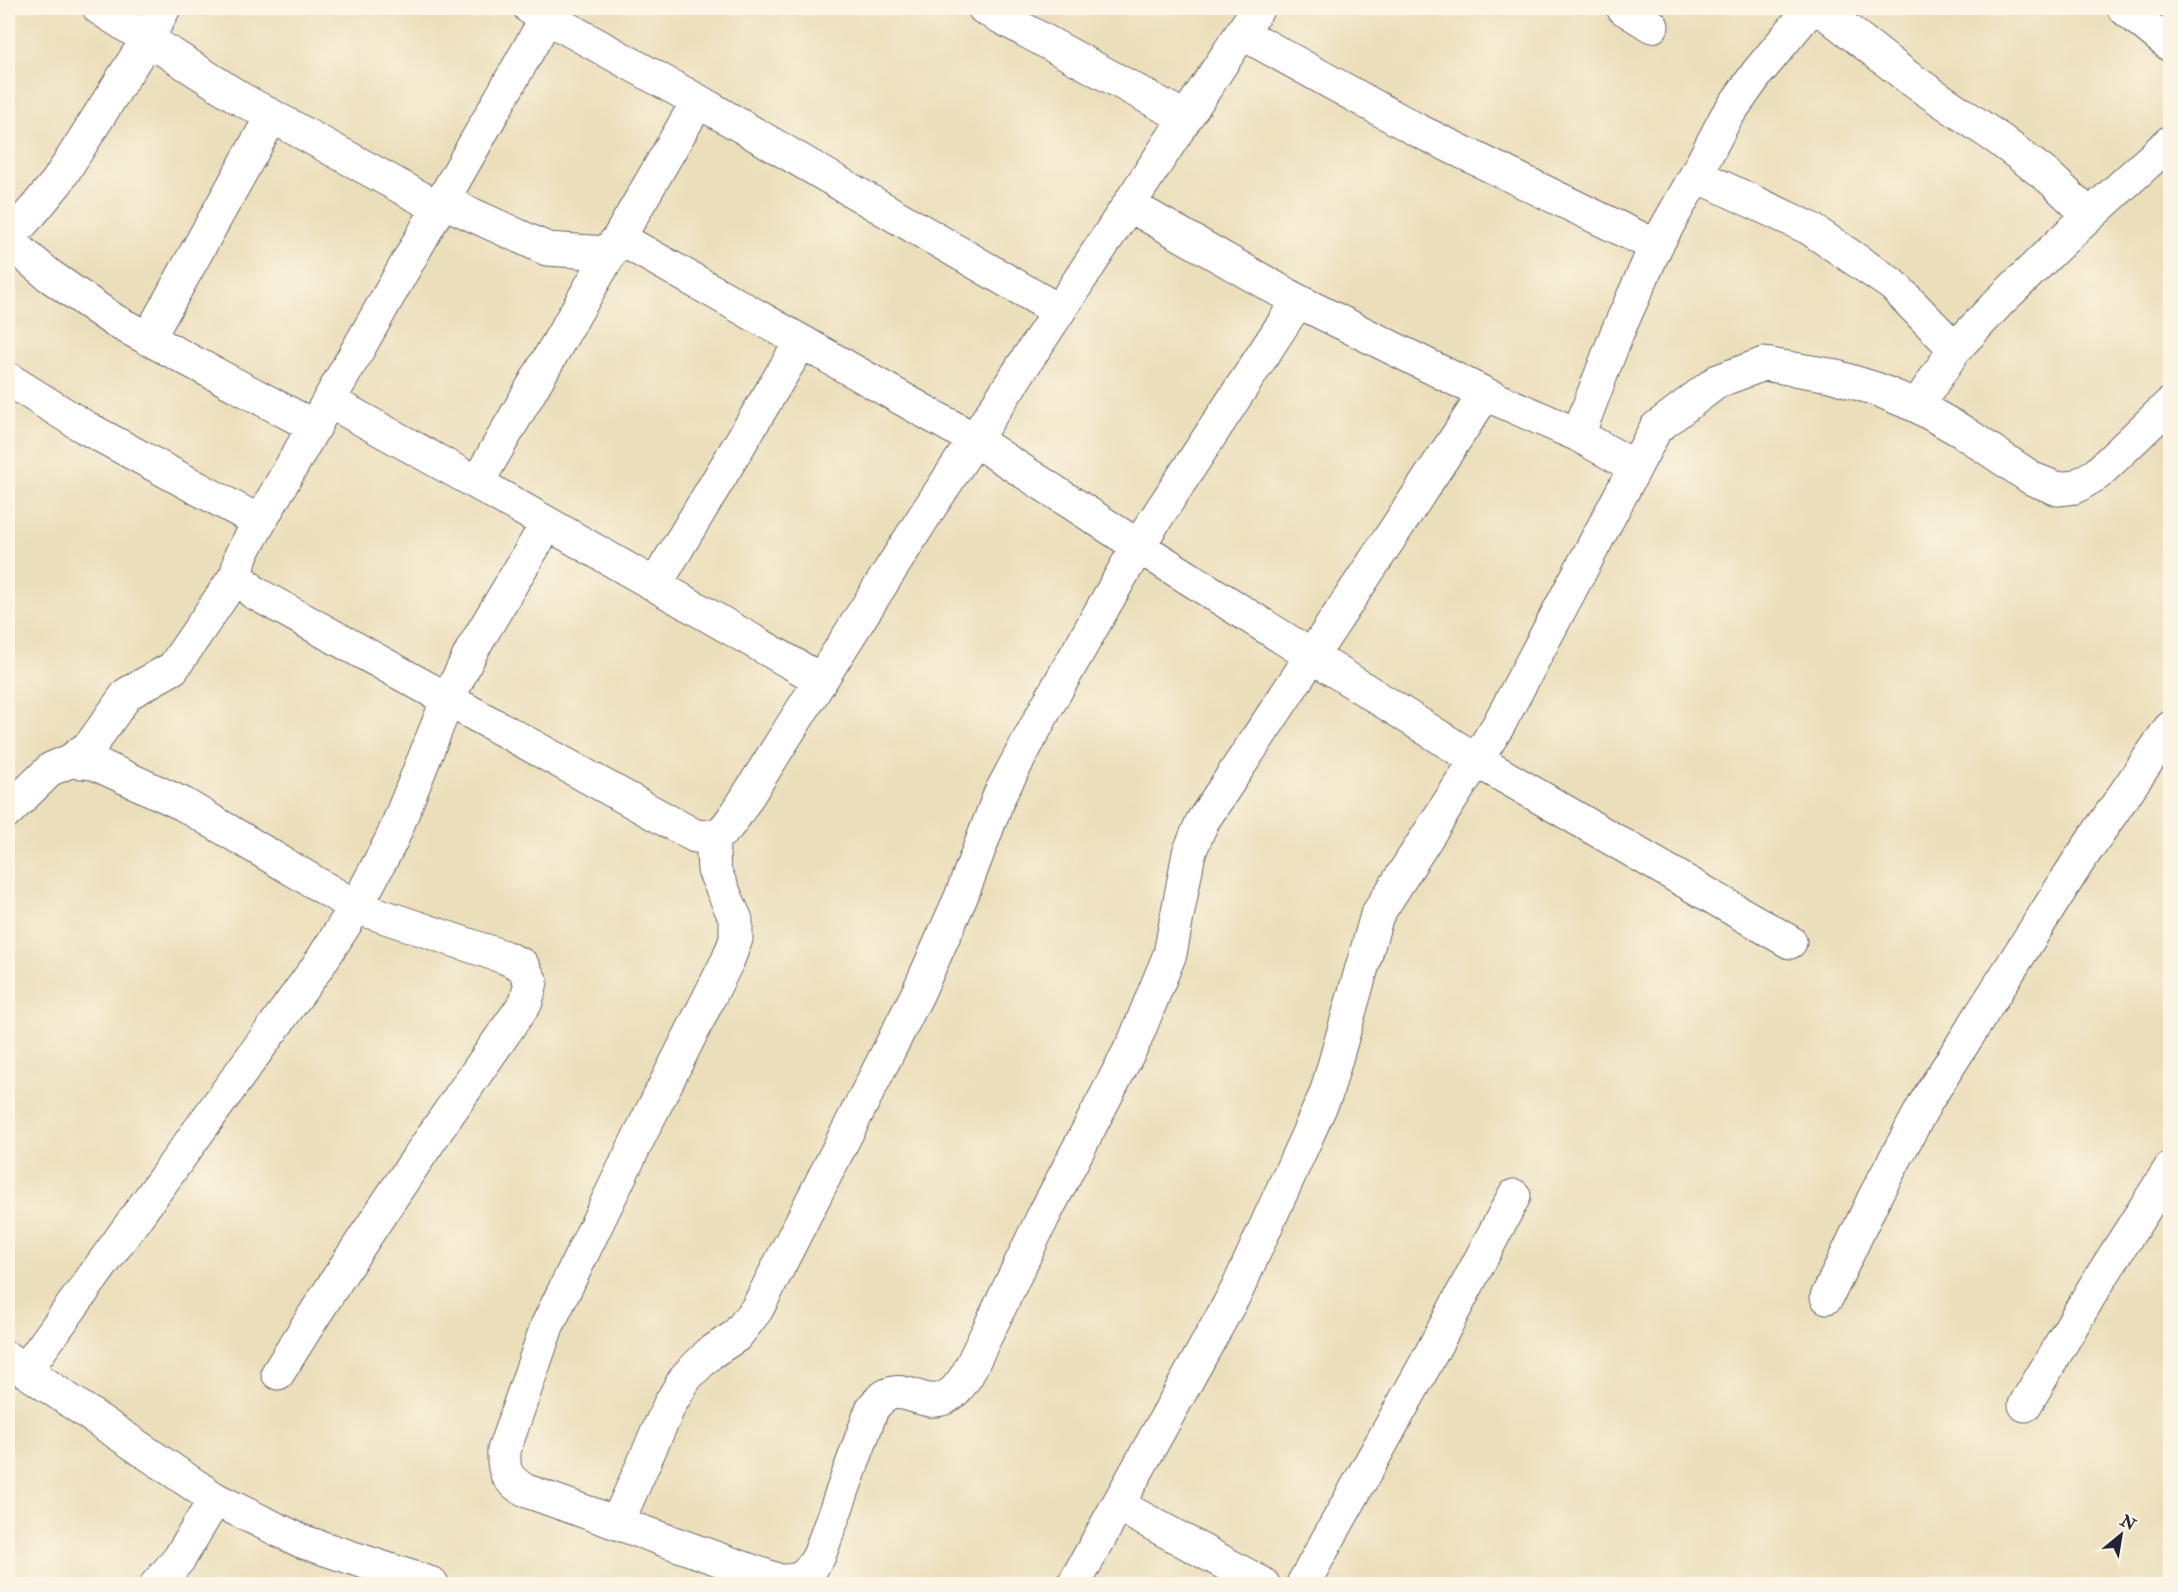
<svg xmlns="http://www.w3.org/2000/svg" width="2178" height="1592" font-family="'IM FELL Double Pica',serif">
<style>
.lines{fill:none;stroke-linecap:round;stroke-linejoin:round}
.street-casing{stroke:#686467;stroke-width:35}
.street{stroke:#fff;stroke-width:33}
</style>
<rect width="100%" height="100%" fill="#fcf5e5"/>
<filter id="ink" filterUnits="userSpaceOnUse"><feTurbulence type="fractalNoise" baseFrequency=".0167" numOctaves="2"/><feDisplacementMap in="SourceGraphic" scale="12" xChannelSelector="R" yChannelSelector="G"/><feConvolveMatrix kernelMatrix="1 2 1 2 8 2 1 2 1" color-interpolation-filters="sRGB"/></filter>
<filter id="wash" filterUnits="userSpaceOnUse"><feTurbulence type="fractalNoise" baseFrequency=".008" numOctaves="4" result="noise"/><feDisplacementMap in="SourceGraphic" scale="24" xChannelSelector="R" yChannelSelector="G"/><feGaussianBlur stdDeviation="1.35" result="paint"/><feColorMatrix in="noise" values="0 0 0 0 0 0 0 0 0 0 0 0 0 0 0 0 0 1.4 0 .05"/><feComposite in="paint" operator="in"/></filter>
<g filter="url(#wash)">
<rect width="100%" height="100%" fill="#ebdeba"/>
</g>
<g filter="url(#ink)">
<g class="lines">
<g class="street-casing">
<path id="street" d="M99,8l142,91 198,109 12,-3 96,44 59,4 13,-15 356,202 163,106 338,214 314,182
M530,8l168,93 361,210
M984,8l202,110
M1623,8l29,18
M1819,8l90,70 91,62 50,38 39,37
M2124,8l46,37
M547,17l-306,538 -4,19 16,18 442,244c25,2 28,-3 42,-23l188,-298 333,-507
M1242,33l175,97 239,116
M1696,175l30,-58 32,-45 53,-64
M8,238l25,-27 24,-29 90,-142 17,-32
M8,241l42,35 65,45 200,106
M1298,301l187,93 93,41 57,32
M148,339l124,-223
M8,379l75,47 177,96
M329,401l148,82 344,197
M1917,406l38,-57 44,-47 67,-65 104,-95
M1578,435l39,-102 39,-87 40,-71 113,53 84,57 62,64
M477,483l221,-382
M655,585l146,-243
M70,761l21,-16 36,-51 46,-26 64,-94
M8,811l43,-42 19,-8 24,2 89,41 173,103 148,50 18,8 9,17 -5,20c-86,122 -170,244 -248,371
M712,838l2,32 22,50v19l-8,21 -90,179 -91,187 -43,124c-1,22 2,28 20,40l256,91c23,0 27,-5 39,-25l53,-147c27,-38 49,4 76,-13 9,-5 13,-13 19,-21l76,-158 92,-177 35,-86 19,-101 13,-31 283,-428
M1827,1297l48,-101 52,-96 151,-238 92,-134
M8,1359l207,140 86,42 131,43
M25,1371l293,-405 38,-59 36,-68 56,-140 24,-49 75,-126
M2025,1405l69,-117 76,-119
M1118,1505l145,79
M617,1523l53,-119 16,-27 24,-24 26,-17 21,-27 160,-314 44,-98 39,-103 46,-86 92,-162 160,-245 -169,-96
M157,1584l22,-25 36,-60
M1074,1584l163,-294 89,-196 51,-179 121,-189 158,-298 62,-47 46,-17 66,11 46,14 41,17 46,26 70,47 25,10 17,-2 22,-13 73,-70
M1303,1584l122,-219 89,-169"/>
</g>
<use href="#street" class="street"/>
</g>
</g>
<rect width="2178" height="1592" fill="none" stroke="#fcf5e5" stroke-width="30"/>
<g transform="translate(2121 1535) rotate(30)" stroke="#fcf5e5" stroke-width="4.5" paint-order="stroke">
<path d="M0-4.5L10 22L0 15L-10 22Z" fill="#22223b"/>
<text y="-9" font-size="16" font-weight="bold" text-anchor="middle" fill="#22223b">N</text>
</g>
</svg>
